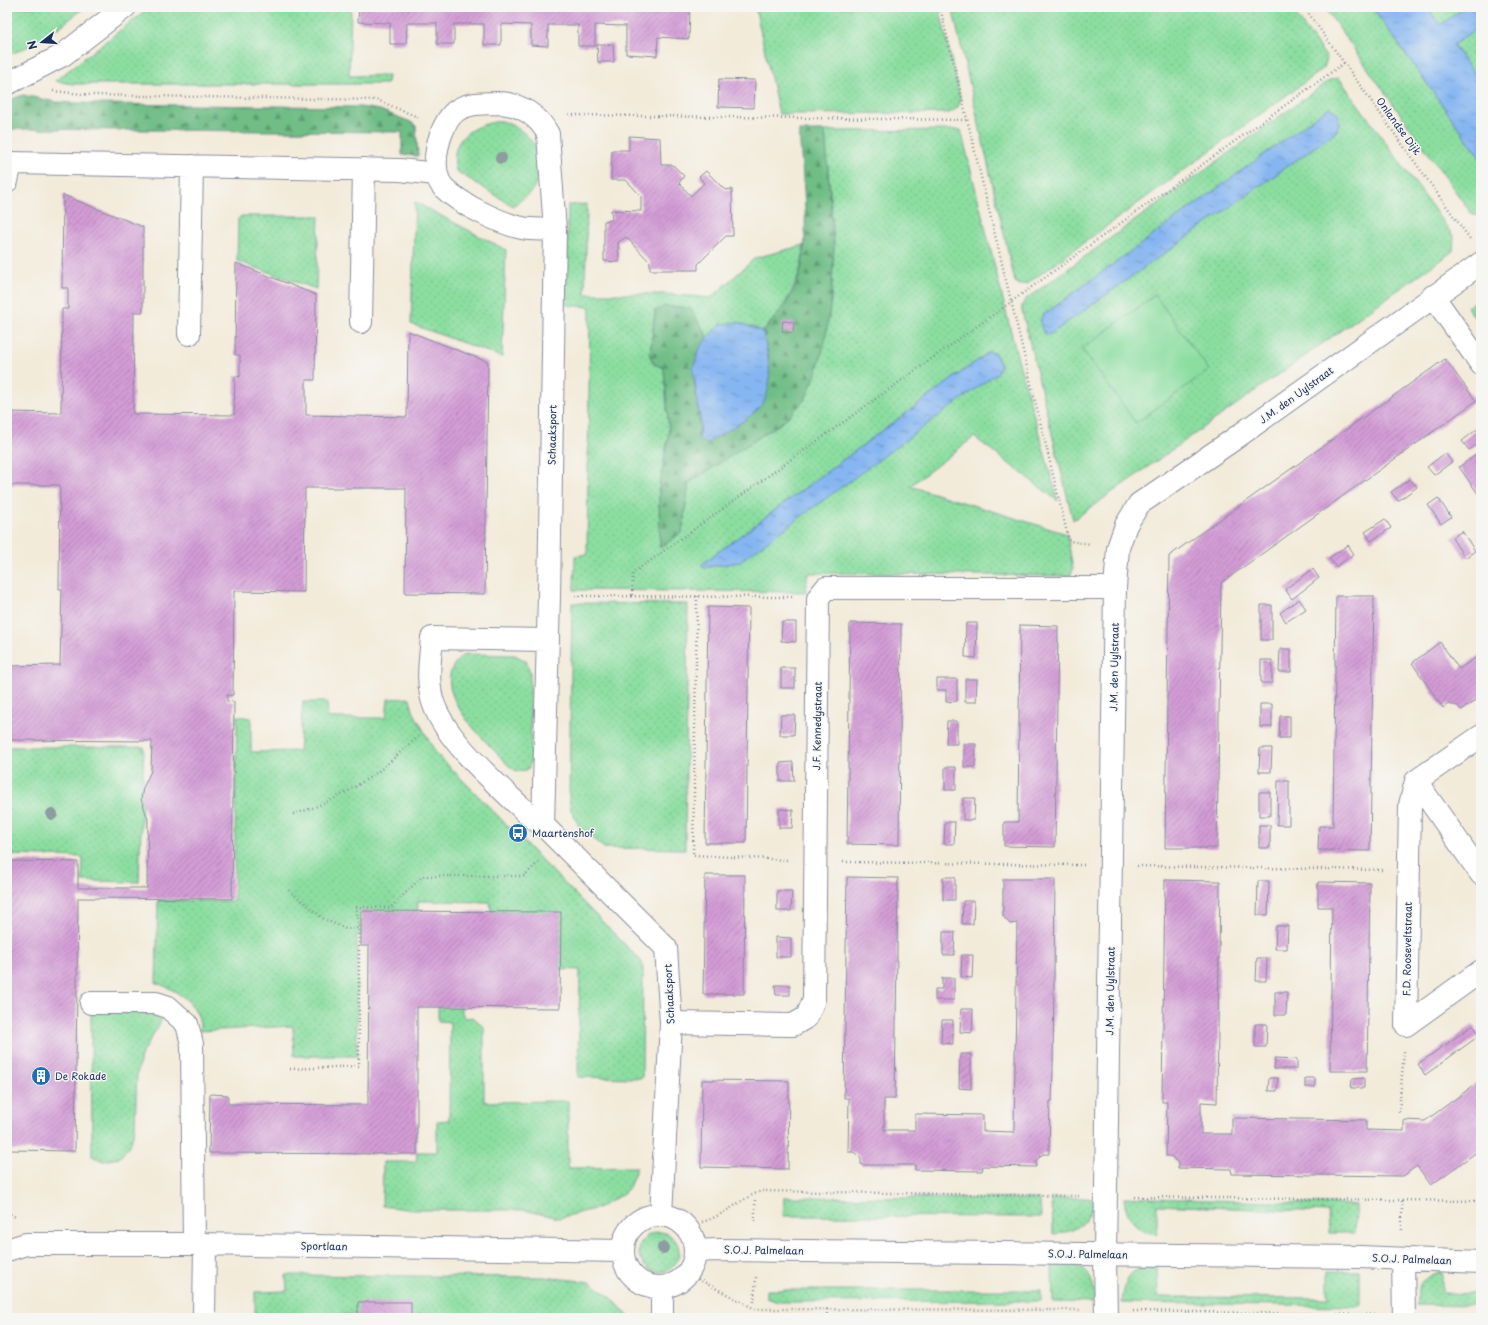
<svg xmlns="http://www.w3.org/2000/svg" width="1488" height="1325" font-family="'Playpen Sans',sans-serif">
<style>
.grass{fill:url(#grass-dots);stroke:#53867f;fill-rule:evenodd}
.forest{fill:url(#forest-firs);stroke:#467672}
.pitch{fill:#8bdea0;stroke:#53867f}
.water{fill:url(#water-ripples);stroke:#5072a8}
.building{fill:url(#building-hatch)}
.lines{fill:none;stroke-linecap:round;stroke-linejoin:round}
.minor-casing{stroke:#878d9c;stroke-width:24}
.path{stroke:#878d9c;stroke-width:2.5;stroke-dasharray:1 3;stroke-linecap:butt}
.minor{stroke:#fff;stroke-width:22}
.tree{fill:#8c9c9f}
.labels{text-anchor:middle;stroke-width:3;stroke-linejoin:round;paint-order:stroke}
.street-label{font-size:10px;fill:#1b2f5e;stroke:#f6f6f2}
.poi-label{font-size:10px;fill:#1b2f5e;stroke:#f6f6f2;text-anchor:start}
</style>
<defs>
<pattern id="grass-dots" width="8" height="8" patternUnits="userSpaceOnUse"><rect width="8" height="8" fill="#8bdea0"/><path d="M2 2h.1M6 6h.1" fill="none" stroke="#77bf8c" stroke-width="1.8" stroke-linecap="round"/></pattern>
<pattern id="forest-firs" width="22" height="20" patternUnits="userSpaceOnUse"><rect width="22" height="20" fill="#70bd86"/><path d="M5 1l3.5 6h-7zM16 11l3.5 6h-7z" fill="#5b9a71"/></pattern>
<pattern id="water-ripples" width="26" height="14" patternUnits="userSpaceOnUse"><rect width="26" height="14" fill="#86b6f1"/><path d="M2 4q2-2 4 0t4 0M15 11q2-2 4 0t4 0" fill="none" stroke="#6d94c6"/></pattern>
<pattern id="building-hatch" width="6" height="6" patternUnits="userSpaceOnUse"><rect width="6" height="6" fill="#d39cd6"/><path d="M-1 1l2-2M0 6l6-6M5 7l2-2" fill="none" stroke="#aa80b1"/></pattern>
</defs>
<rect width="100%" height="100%" fill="#f6f6f2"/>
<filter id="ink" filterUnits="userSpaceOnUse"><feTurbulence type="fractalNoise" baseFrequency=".025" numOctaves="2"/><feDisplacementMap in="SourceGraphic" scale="8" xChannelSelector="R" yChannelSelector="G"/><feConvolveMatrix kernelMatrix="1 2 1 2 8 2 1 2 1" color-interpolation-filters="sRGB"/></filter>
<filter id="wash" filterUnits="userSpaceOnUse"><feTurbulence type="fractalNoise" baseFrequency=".012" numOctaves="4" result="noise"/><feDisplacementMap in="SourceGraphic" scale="16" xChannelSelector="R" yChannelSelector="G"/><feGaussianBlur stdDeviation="0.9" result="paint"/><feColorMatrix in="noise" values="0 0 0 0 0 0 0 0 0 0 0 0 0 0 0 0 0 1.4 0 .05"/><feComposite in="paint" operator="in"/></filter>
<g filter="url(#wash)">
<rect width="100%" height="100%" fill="#f3ebda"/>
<path class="grass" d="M7,7h78c-24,19 -48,39 -78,48z
M150,7h201l-2,69 39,-1 -1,9h-314l-18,-3z
M755,7h184l21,90c0,9 -2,12 -11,16l-170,1z
M952,7h338l37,51 -3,10 -297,216 -7,1 -5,-3z
M1324,7h48l109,152v58l-10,-4z
M1427,7h39l-26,19z
M1481,25v58l-28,-38z
M1339,78l115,159 -1,14 -380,269 -51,-209v-6l4,-6 304,-219zM1329,108l10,15 -3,9 -284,201 -6,2 -6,-13 2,-6z
M502,121c28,10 45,31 34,62 -3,10 -16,17 -23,23l-57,-35c-8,-33 17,-47 46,-50z
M961,130l54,218 43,153 -84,-64 -64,49 157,48 6,35 -3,7 -260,-3 -3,4 -1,15 -232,-2 1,-34 12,-2 3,-247 -24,-2 2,-100 19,-1 -2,90h79l47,4 44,-40 49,-13c-2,37 -18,60 -41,87l-9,-5 -33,-3 -13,13 -18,-29 -35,3 -5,45 4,8 10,4 5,64 -10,57 1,58 22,-15 7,-49 95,-62 47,-120 3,-55 -9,-115zM989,352l6,1 6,13 -262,196 -36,6 -1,-4z
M415,202l91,48 -4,107 -91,-33z
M241,216h78l-3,73 -79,-28 1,-42z
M1481,297v30l-14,-20z
M572,603l116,1 -3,245 -81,-1 -24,-20 -9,-18 -2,-13z
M465,654l50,1 11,6 4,11 1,90 -3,7c-9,5 -14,1 -21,-5 -22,-25 -87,-79 -42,-110z
M410,698l3,13 23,42 206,209 1,6 -1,110 -64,-1 2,-107 -20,-1 -8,-56 -61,-2 -1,-9 -72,-1 -1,20 -21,14h-39v121h-63l-1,-30 -93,5c2,-25 -22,-41 -44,-48l2,-83 76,1 3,-185 14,2v34l48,-1 4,-49h24l1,16h58l2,-19z
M7,747h137l-5,135 -57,-1 1,-24 -76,-2z
M439,948l23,1 -1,62 4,7 8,-1 11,10v75l84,-1v67l69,-1 -8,21 -9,8 -22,12 -39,10 -36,-8h-109l-32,-4 1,-44h33l1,-10h20v-31l12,-1 1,-98 -12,-1z
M138,1010l24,10 -20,33 -5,21 -2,54 -5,17 -11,13 -16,3 -11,-5 -1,-144z
M784,1197l256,2 1,18 -258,-1z
M1124,1197l232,8 -1,28h-26l-1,-21 -171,-7v29c-20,-1 -32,-18 -33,-37z
M1052,1198h42c-4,25 -17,34 -41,36z
M639 1252a20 20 0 1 1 40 0a20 20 0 1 1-40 0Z
M1052,1266c8,0 19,-2 26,0 15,5 17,24 17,37l-42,-1z
M1157,1266l1,31 170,1v-27h32v35l-238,-3c3,-26 6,-35 35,-37z
M1442,1271v22l39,1v12l-65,-1c3,-21 5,-28 26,-34z
M286,1275l259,2 45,5 22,16 18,20h-181l-1,-2 -143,-2v4h-50v-26l32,-1z
M766,1290h275v11l-263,1 -12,-4z"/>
<path class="forest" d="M23,95l33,7 46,2 258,3 20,3 31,12 5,4 2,30 -16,-1v-23l-395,-3v-28z
M799,131h26l9,115 -3,55 -6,41 -9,32 -11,26 -21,21 -95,62 -7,49 -22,16 -1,-59 10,-57 -5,-64 -10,-4 -4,-8 5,-45 10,-5 25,2 18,29c-27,37 -5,63 -9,103l8,3 23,-15 39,-70 -6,-26c11,-13 23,-27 31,-42 20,-42 8,-113 5,-159z"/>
<path class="pitch" d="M1155,295l54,75 -73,53 -54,-74z"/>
<path class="water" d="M1372,7h55l13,18 26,-18h15v18l-28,20 28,38v76z
M1329,107l9,7 1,9 -3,9 -284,201 -6,2c-5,-7 -7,-11 -4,-19z
M738,322l25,10c4,21 11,47 2,67 -7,17 -43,34 -58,44l-8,-3 2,-15 -8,-56 7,-21 8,-11 13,-13z
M989,352l6,1 6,13 -5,8 -257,188 -36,6 -1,-4z"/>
<g id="blocks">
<path class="building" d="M359,7h331l-1,32 -31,-2 -1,19 -31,-2v-28l-31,-1v21h-17v-21h-30v21l-17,-1v-20l-30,-1v21h-17v-21h-30v20h-17v-21h-30l-1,21h-16v-21l-32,-1z
M613,44l1,18h-16l-1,-17z
M719,79l36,1 -1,28 -36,-1z
M629,136l31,2 1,27h12l11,11 -5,7 12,13 13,-13 -5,-6 7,-6 19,19 7,-1 1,47h-7l-28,28v6h-48v-8l-24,-25 -8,5 1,20 -15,-1v-40l8,-1 -1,-10 30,1v-15l-15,-16h-15l1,-30h17z
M63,195l80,32v85h-9l-1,102 101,1 1,-39 5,1v-22h-5l1,-92 80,32 -1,85h-9v35l101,2 1,-86 80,31 -3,232 -80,-1 1,-105h-101l-1,104 -70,-1 -1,104h-6v6l7,1 -2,197 -154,-1 -3,253 -68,-1v-289l71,1v26h69l1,-69 -7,-20 2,-11 8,-17 1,-30 -145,-1v-74l53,-1 2,-76h-3l1,-104h-53v-73l54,1 1,-104h6v-21h-6z
M783,321l11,1 -1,11 -11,-2z
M1445,359l31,42 -255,182 -4,265h-52l4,-292z
M1480,427l1,15 -12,8 -7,-9z
M1481,451v47l-22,-31z
M1445,453l7,9 -18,13 -7,-8z
M1410,479l7,8 -19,14 -7,-9z
M1438,498l13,19 -10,7 -13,-19z
M1385,519l6,9 -20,13 -6,-9z
M1462,531l13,20 -10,7 -13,-20z
M1348,545l6,9 -18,13 -7,-9z
M1313,569l6,9 -27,21 -7,-10z
M1336,596h38l-4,255 -52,-1 1,-24h14z
M1299,599l7,10 -20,13 -6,-9z
M1261,605h11v35h-11z
M708,607l41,1 -3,235h-41z
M782,622h14v20l-15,-1z
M850,623l51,1 -2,221 -52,-1z
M966,623h11l-1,35 -11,-1z
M1020,625l38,1 -3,221 -51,-1v-24h14z
M1440,642l19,27 22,-15v43l-20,13 -3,-4 -10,-2 -5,4 -31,-45z
M1280,649h11v23h-12z
M1261,660h11v23h-11z
M781,668h14v20h-14z
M937,679h20v22l-11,1v-12h-9z
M965,679h12l-1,23h-11z
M1260,704h12v23h-12z
M781,715h14l-1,20h-14z
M1280,716h10v22h-11z
M947,721h10v23h-11z
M964,744h12l-1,23h-11z
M1260,748h12l-1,24h-12z
M793,762l1,19h-14v-18z
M945,767h11v23h-11z
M1278,781h11v44h-12z
M1259,792h11v24h-11z
M963,798h12l-1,22h-11z
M779,809l14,1 -1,18h-13z
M945,822h10l-1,22h-10z
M1259,825h11v23h-11z
M705,875h40l-1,119h-41z
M847,877l51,1 -3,221h-11v31h31v-16l68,1v16l31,1 3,-209 -7,1 -7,-8v-37h52l-2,188 -1,34h-2l-1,53h-6l-7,7v6l-53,-1 -1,5 -67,-1v-5h-54v-6l-7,-7h-6l1,-54h-5z
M943,877h12v23h-12z
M1165,880l55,1 -3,222 -16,-1v32h31v-16l134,2v10l38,1v-11l21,1 56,-41v69l-50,36 -14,-19 -14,10 -171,-2 -1,-5 -53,-1v-5l-7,-7h-5l1,-54h-5z
M1258,881h11l-1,34h-11z
M1318,882l52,1 -3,188h-37l2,-164h-14z
M777,891h15l-1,20h-14z
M963,901h11l-1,23h-11z
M361,911l200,1 -1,96 -143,-1v147l-208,-1 1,-59 18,1v9l140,1 1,-159h-8z
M1276,926h12l-1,23h-12z
M943,932h12l-1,23h-11z
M776,937l15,1v19h-15z
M962,955h11l-1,23 -11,-1z
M1257,958h10l-1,23h-10z
M942,978h12v22h-19v-11h7z
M775,985h15v10h-14z
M1275,992h12l-1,23h-11z
M961,1009h12l-1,24 -12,-1z
M942,1020h11v24l-12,-1z
M1255,1024h12l-1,23h-11z
M1473,1025l7,10 -55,40 -7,-11z
M960,1054h11v35l-12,-1z
M1275,1058l22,1v10h-23z
M1269,1078h9l-1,13h-9z
M1305,1078h10v9h-10z
M1364,1078v10h-13l1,-9z
M702,1080l87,1 -1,88 -87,-2z
M358,1302h53v16h-53z"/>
</g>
</g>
<g filter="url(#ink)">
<use href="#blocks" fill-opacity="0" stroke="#878d9c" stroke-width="1"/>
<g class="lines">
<g class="minor-casing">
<path id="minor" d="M7,84l56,-29 62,-48
M7,181l4,-18 389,7 36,4
M1433,296l48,68
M361,322l3,-153
M189,334l3,-168
M548,640l-116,-2c-2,22 -6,46 2,67 15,40 68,83 98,113l11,7 123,123 5,75 -10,192
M1481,736l-65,45 -6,24 -4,220 75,-54
M1416,781l65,93
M543,825l6,-229 6,-366 -7,-96c-10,-19 -29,-31 -51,-31 -14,1 -28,-1 -41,8 -17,13 -29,60 -12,77 16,16 55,35 78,40 10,2 22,1 33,2
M91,1003h65l12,4 19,17 5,20 2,200
M671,1023l122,2 14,-8 7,-18 4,-401 8,-10h289
M623 1251a36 36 0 1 1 72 0a36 36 0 1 1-72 0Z
M7,1250l19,-6h168l428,7
M695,1251l23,-1 642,7 121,5
M1403,1259l1,59
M662,1287v31
M204,1318l1,-74
M1106,1318l-1,-64 10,-666 3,-40 8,-23 13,-21 91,-62 251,-179"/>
</g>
<path class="path" d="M940,7l129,534 22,3
M1304,7l166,232
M53,91l38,4 286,5 43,18
M569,115l398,5
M632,595l1,-22 711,-510
M575,596l217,1
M697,596l-4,259 95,5
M293,814c32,-8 61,-25 87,-44 14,-11 26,-24 40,-35
M843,862l241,3
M1137,866l245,4
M289,890l35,29 22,10 13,-1 -3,-21 34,1 33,-32h101l16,-15
M290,1069l69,-3v-138
M1399,1112l5,-61
M1134,1197l347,4
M755,1200v23
M1402,1201v31
M7,1212l10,6
M702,1222c22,-6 39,-24 60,-31l317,5
M698,1279l57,30 325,1
M754,1302l2,-25
M1133,1311l245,4
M1431,1316h50
M827,1318v-9"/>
<use href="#minor" class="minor"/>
</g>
<g class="tree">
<circle cx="501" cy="158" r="6"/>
<circle cx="52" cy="814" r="6"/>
<circle cx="663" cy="1248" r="6"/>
</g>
</g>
<defs>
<g id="bus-disc" transform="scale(1)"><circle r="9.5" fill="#1f6fb2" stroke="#f6f6f2"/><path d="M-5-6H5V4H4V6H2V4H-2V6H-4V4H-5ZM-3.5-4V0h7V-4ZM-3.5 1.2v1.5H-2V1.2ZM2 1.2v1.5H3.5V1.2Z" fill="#fff"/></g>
<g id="building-disc" transform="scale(1)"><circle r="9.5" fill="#1f6fb2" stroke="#f6f6f2"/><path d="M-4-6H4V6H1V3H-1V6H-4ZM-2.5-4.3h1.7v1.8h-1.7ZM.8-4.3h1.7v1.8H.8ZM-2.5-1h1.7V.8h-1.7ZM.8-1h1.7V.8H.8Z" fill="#fff"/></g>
</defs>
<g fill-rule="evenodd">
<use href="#bus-disc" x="518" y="833"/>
<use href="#building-disc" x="41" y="1076"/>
</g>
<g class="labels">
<g class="street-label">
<text transform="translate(1399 126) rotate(54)" y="4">Onlandse Dijk</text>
<text transform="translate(1296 395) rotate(-36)" y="4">J.M. den Uylstraat</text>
<text transform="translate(552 435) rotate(-89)" y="4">Schaaksport</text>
<text transform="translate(1114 667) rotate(-89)" y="4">J.M. den Uylstraat</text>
<text transform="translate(817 726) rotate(-89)" y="4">J.F. Kennedystraat</text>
<text transform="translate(1407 949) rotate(-89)" y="4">F.D. Rooseveltstraat</text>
<text transform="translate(1110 991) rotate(-89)" y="4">J.M. den Uylstraat</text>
<text transform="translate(669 994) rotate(-93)" y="4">Schaaksport</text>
<text transform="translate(324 1246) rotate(1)" y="4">Sportlaan</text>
<text transform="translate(764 1250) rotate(1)" y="4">S.O.J. Palmelaan</text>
<text transform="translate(1088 1254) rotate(1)" y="4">S.O.J. Palmelaan</text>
<text transform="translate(1412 1259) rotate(2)" y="4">S.O.J. Palmelaan</text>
</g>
<g class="poi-label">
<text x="532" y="837">Maartenshof</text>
<text x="55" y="1080">De Rokade</text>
</g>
</g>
<rect width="1488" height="1325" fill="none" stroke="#f6f6f2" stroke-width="24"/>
<g transform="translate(42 42) rotate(253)" stroke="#f6f6f2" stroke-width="3" paint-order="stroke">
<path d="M0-3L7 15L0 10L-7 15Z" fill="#1b2f5e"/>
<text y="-6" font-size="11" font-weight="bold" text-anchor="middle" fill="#1b2f5e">N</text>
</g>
</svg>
